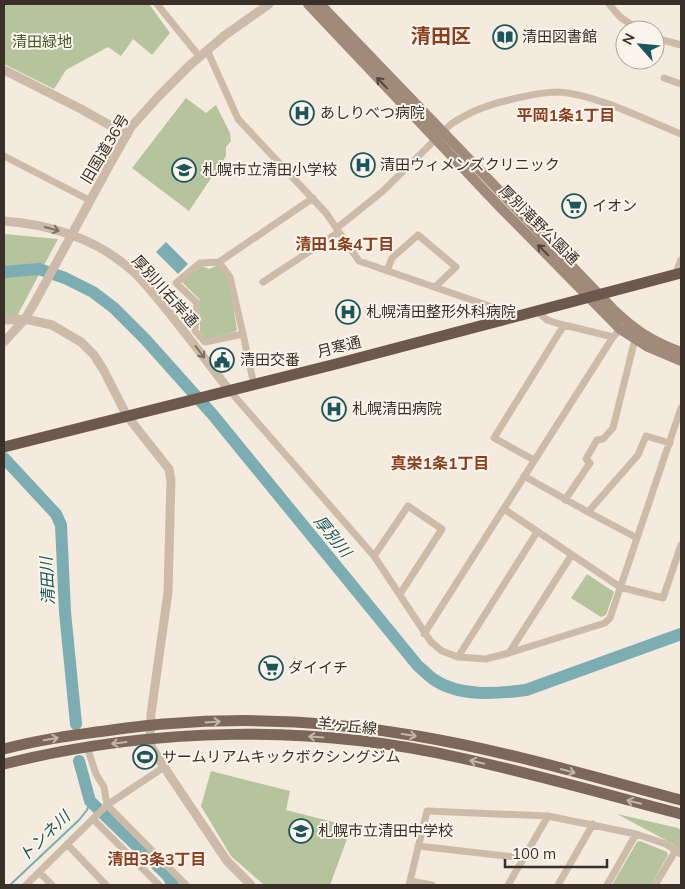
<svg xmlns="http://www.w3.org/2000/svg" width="685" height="889" font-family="Mulish,'Noto Sans JP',sans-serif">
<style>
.green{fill:#b5c49d}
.water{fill:#7badb2}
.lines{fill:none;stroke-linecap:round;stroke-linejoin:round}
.stream{stroke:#7badb2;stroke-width:2}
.river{stroke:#7badb2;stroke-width:12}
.minor{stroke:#cdbba9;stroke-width:7}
.tertiary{stroke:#cdbba9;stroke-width:9}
.secondary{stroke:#a18a7a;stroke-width:10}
.primary{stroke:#7c675a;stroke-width:11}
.trunk{stroke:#6c584d;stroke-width:11}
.oneway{stroke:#54463d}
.oneway2{stroke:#7c6e63}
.oneway3{stroke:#c2b5aa}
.labels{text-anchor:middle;stroke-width:4;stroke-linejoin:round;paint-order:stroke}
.poi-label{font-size:15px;fill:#3a2f29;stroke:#fbf4eb;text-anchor:start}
.park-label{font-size:15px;fill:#46592c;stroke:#fbf4eb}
.street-label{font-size:15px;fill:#3a2f29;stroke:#fbf4eb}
.neighbourhood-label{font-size:16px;font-weight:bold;fill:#8c3e1e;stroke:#fbf4eb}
.water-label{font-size:16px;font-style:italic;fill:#1c565d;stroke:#fbf4eb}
.district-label{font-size:20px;font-weight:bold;fill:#8c3e1e;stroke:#fbf4eb}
</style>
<rect width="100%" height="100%" fill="#f4eade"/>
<path class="green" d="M4,4h145l21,29 -18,22 -19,-16 -12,17 -13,-9 -42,23 -12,19 -50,-25z
M186,98l20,15 10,-8 14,28 1,8 -5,6v9l-37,55 -57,-43z
M4,234l54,5 -41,77h-13z
M218,265l11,15 8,50 -3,2 -27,7 -7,-7v-32l-17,-17v-2l19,-15 7,3z
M587,574l27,18 -8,23 -5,2 -30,-19z
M211,771l79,20 -4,19 63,16 -4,12 2,1 -17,46h-66l-33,-29 -30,-50z
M617,814l61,14 3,2v20l-8,-6z
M640,841l27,11 1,3 -17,30h-39l25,-43z"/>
<path class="water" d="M166,242l22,22 -10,10 -22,-22z"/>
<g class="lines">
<path class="stream" d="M10,885l69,-65 8,-10 3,-9"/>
<path class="river" d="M4,272l35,-3 26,9 28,14 21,16 31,31 68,76 205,251c5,4 10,9 15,13 26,18 63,15 93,11l155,-56
M4,458l52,56 5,11 4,87 11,112
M79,761l11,40 78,75 5,9"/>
<path class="minor" d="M157,4l42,52
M609,4l11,13 19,13
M655,38l26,7
M207,50l31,69 88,94 33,48 133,46 6,3 10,9
M664,78l17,6
M4,156l87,45
M337,228l46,-37 67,-66c18,-13 37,-20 59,-25 16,-4 33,-8 49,-8 37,2 88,28 123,42
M219,262l11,15 13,57
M387,271l5,-13 26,-23 38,32 -21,20
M675,275l6,-15
M263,282l76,-50
M537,311l10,9 9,3 57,14
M254,385l-11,-51 -38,8 -10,-11 2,-28 -21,-20 24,-20 19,-1 94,-64
M229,390l145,166 57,86 11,9 16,6 28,2 23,-6 96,-30 5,-5 71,-210
M534,460l-40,-22 70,-113
M524,476l64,36 50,-57 8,-19 24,7
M565,500l25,-37 -4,-4 11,-19 6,-1 10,-11 22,-89
M504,509l116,78 43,11 18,-53
M588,512l49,26
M374,556l34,-50 34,23 -42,65
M424,634l189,-297 11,-11
M509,653l62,-97
M458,657l79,-125
M87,747l9,27 8,13 3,18 79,80
M93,819l66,66
M67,844l39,41
M418,846l106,12
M39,872l13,13
M410,881l22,4
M26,885l81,-80 57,-38
M409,885l18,-74 121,5 88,18 30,10 15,10
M508,885l40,-69
M558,885l35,-61
M607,885l29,-51
M655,885l21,-35"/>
<path class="tertiary" d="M4,70l77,39 46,26
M4,221c42,3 87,16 120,43 16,12 29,29 42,45 21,26 42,54 63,81
M4,320l21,-1 27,6 29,17 13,13 9,14 24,47 42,53 2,11 -3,112 -17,122 -1,24 2,10 12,19 63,94 24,24
M4,342l21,-23 10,-17 74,-136 22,-39 27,-30 32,-32 34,-29 45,-32"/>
<path class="secondary" d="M308,4l190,201 122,124 28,18 33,14
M320,4l293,305c23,22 39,32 68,43"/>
<path class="primary" d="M4,749c37,-10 77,-15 115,-20 15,-2 30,-4 45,-5 84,-7 170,-3 253,12 89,15 176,41 264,64
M4,764c148,-37 308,-40 457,-6 74,16 147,37 220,56"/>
<path class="trunk" d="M4,447l328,-82 349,-92"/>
</g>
<defs><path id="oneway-shaft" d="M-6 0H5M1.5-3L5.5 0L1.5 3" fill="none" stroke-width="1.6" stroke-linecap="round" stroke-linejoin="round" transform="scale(1.25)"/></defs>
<g class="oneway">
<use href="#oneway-shaft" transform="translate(382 83) rotate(-134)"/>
<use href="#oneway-shaft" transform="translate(543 250) rotate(-135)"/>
</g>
<g class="oneway2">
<use href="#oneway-shaft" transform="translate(52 229) rotate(15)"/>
<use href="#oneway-shaft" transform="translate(200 352) rotate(53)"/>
</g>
<g class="oneway3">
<use href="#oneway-shaft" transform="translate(213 722) rotate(-4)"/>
<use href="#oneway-shaft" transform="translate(409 735) rotate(9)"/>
<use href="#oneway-shaft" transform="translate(316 737) rotate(-176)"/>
<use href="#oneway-shaft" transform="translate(51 739) rotate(-10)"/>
<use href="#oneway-shaft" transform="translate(119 743) rotate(173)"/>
<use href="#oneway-shaft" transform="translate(477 762) rotate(-166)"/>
<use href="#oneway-shaft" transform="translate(568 771) rotate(15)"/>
<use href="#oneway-shaft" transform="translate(634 802) rotate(-166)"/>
</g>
<defs>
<g id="library-ring" transform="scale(1.25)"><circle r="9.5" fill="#fbf4eb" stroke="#1c565d" stroke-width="1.5"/><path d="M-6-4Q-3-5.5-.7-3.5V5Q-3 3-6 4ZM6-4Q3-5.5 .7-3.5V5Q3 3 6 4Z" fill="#1c565d"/></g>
<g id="hospital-ring" transform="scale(1.25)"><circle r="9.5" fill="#fbf4eb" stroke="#1c565d" stroke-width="1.5"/><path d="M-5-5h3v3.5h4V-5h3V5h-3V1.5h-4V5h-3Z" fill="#1c565d"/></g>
<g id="school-ring" transform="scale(1.25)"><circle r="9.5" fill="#fbf4eb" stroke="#1c565d" stroke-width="1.5"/><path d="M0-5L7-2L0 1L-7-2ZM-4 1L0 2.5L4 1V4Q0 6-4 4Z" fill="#1c565d"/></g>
<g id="supermarket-ring" transform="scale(1.25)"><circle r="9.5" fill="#fbf4eb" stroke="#1c565d" stroke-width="1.5"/><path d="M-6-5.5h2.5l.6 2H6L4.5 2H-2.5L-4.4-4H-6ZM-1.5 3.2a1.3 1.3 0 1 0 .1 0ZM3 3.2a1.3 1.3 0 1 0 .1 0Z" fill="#1c565d"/></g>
<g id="civic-ring" transform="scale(1.25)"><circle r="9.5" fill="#fbf4eb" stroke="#1c565d" stroke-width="1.5"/><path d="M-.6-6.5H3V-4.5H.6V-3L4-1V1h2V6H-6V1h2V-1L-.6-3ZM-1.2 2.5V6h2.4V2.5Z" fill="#1c565d"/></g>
<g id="stadium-ring" transform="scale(1.25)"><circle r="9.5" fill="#fbf4eb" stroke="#1c565d" stroke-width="1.5"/><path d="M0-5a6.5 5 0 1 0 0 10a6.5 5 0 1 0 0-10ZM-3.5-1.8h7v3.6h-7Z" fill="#1c565d"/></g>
</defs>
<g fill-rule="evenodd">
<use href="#library-ring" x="505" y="37"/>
<use href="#hospital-ring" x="302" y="113"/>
<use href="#hospital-ring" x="363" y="165"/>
<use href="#school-ring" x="184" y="170"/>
<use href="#supermarket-ring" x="574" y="206"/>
<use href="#hospital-ring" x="348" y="312"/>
<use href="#civic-ring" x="222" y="360"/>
<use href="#hospital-ring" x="334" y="409"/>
<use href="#supermarket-ring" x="271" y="668"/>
<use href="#stadium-ring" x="145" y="757"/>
<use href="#school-ring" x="301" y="831"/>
</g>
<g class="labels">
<g class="poi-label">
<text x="522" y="42">清田図書館</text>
<text x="320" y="118">あしりべつ病院</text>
<text x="380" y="170">清田ウィメンズクリニック</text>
<text x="202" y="175">札幌市立清田小学校</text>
<text x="592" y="211">イオン</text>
<text x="366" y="317">札幌清田整形外科病院</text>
<text x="240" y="365">清田交番</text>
<text x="352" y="414">札幌清田病院</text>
<text x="288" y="673">ダイイチ</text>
<text x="162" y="762">サームリアムキックボクシングジム</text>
<text x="318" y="836">札幌市立清田中学校</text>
</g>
<g class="park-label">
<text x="42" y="47">清田緑地</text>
</g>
<g class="street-label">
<text transform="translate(105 149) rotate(-59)" y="5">旧国道36号</text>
<text transform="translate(539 225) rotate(45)" y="5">厚別滝野公園通</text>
<text transform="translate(165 291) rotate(48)" y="5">厚別川右岸通</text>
<text transform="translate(339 347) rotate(-14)" y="5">月寒通</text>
<text transform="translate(347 726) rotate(6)" y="5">羊ヶ丘線</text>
</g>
<g class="neighbourhood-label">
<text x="566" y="121">平岡1条1丁目</text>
<text x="345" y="250">清田1条4丁目</text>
<text x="440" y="469">真栄1条1丁目</text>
<text x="157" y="865">清田3条3丁目</text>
</g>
<g class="water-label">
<text transform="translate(333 536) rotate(51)" y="6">厚別川</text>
<text transform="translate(47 581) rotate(-93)" y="6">清田川</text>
<text transform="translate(44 836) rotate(-44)" y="6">トンネ川</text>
</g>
<g class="district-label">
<text x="441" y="43">清田区</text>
</g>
</g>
<rect width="685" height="889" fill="none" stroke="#3a2f29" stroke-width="10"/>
<g transform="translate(640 45) rotate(297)"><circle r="24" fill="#fbf4eb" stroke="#aea59d"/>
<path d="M0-4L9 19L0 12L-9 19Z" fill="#1c565d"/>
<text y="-8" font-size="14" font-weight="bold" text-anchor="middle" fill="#3a2f29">N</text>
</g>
<path d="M505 859v8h102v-8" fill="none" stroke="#3a2f29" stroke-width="2.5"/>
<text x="512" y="859" font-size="15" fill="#3a2f29" stroke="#fbf4eb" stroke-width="4" paint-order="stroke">100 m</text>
</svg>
